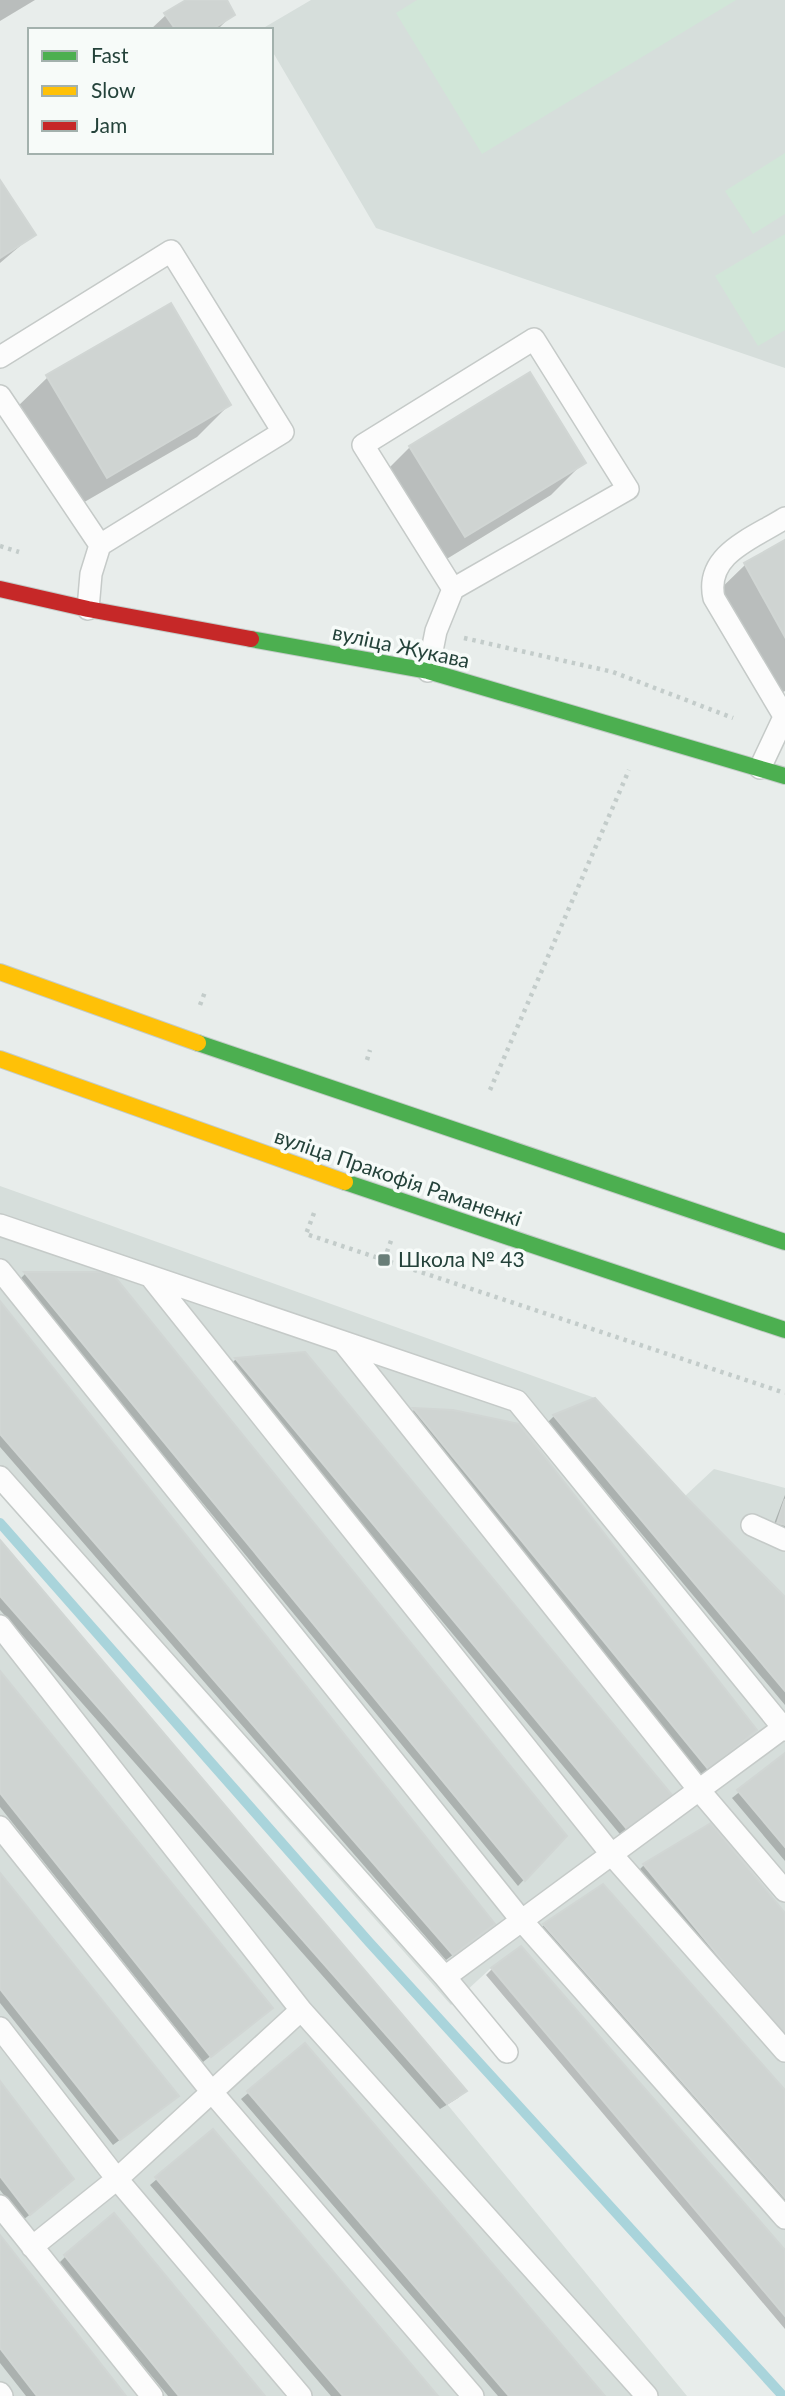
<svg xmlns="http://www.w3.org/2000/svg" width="785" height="2396" font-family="Lato,sans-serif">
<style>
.built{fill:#d6dedb}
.green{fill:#d1e6d8}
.shadow{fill:#0003}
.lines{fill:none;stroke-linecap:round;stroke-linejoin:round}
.stream{stroke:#a9d4db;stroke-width:10}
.building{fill:#cfd4d2;stroke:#d1d6d4;stroke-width:2}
.lane-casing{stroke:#c5cac8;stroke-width:24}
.fast-casing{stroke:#c3cbc8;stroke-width:18}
.slow-casing{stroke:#c3cbc8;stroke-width:18}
.jam-casing{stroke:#c3cbc8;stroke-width:18}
.path{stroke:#c3ccca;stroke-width:4.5;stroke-dasharray:3.5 5;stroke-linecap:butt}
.lane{stroke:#fcfcfc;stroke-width:21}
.fast{stroke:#4caf50;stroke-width:16}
.slow{stroke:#ffc107;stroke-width:16}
.jam{stroke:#c62828;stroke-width:16}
.poi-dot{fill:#697e78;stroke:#f7fbf9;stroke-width:2.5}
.labels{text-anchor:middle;stroke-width:7;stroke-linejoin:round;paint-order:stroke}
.street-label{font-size:21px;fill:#24423a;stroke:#f7fbf9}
.poi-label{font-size:21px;fill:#24423a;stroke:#f7fbf9;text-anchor:start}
</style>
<rect width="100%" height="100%" fill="#e8edeb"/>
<path class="built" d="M311,0h474v368l-409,-140 -105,-179v-19h-11z
M0,1186l595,212 90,98 29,-27 71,19v828l-294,-348 -40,37 -451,-510z
M0,1540l467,551 -20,13 240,292h-687z"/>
<path class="green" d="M417,0h319l-254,154 -86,-141z
M785,153v61l-32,20 -28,-43z
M785,234v96l-27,16 -43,-70z"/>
<path class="shadow" d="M0,0h35l-35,21z
M190,0h35l7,15 -15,15h-67l16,-15z
M0,183l33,52 -33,28z
M529,374l54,89 -32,32 -119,73 -54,-89 32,-32z
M48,377l181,28 -32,32 -123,71 -58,-100z
M785,542v149l-15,8 -57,-103 32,-31z
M25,1274h85l455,562 -47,50 -499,-606z
M0,1303l486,627 -40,30 -446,-513z
M304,1354l371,447 -51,38 -395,-473 6,-6z
M414,1410l39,2 296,324 -47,39 -294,-359z
M554,1416l130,82 101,101v106l-237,-283z
M785,1495v38l-13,-4z
M0,1543l464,548 -6,7 -18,11 -440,-499z
M0,1674l264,340 -61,48 -203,-255z
M785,1755v106l-53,-63z
M644,1865l141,51v135l-147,-180z
M0,1875l170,227 -57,43 -113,-142z
M544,1925l241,168v119l-247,-281z
M492,1969l293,284v76l-299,-354z
M305,2046l298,350h-105l-257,-297z
M0,2084l66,102 -43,34 -23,-30z
M212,2132l223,264h-104l-181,-211z
M0,2238l123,158h-97l-26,-33z
M66,2256l197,140h-95l-109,-133z"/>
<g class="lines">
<path class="stream" d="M0,1523l369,419 414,454"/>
</g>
<path class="building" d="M186,0h41l8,15 -24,15h-35l-12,-17z
M0,180l36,55 -36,23z
M171,303l60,102 -124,73 -61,-103z
M530,372l56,91 -121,74 -56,-91z
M785,540v97l-41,-74z
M24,1272h87l456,564 -42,45z
M0,1301l495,623 -42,31 -453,-521z
M305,1352l372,449 -46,33 -396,-476z
M595,1398l90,98 100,101v94l-232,-276z
M413,1408l40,2 66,14 238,306 -48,40z
M785,1499v26l-8,-2z
M0,1540l467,551 -20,13 -447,-508z
M0,1671l273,337 -62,49 -211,-264z
M785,1753v94l-48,-57z
M711,1823l74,90v124l-142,-173z
M0,1873l179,223 -59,44 -120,-151z
M603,1884l182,206v108l-242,-274z
M521,1946l264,304v66l-294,-348z
M305,2043l300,353h-96l-262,-305z
M0,2081l74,98 -44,36 -30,-39z
M213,2129l225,267h-95l-188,-219z
M114,2213l151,183h-86l-115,-141z
M0,2235l126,161h-89l-37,-48z"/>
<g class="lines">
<g class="lane-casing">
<path id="lane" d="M0,357l171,-106 112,181 -183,113 -9,29 -3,35
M0,396l100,149
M428,671l8,-40 17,-42 175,-100 -94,-150 -171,106 90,144
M784,716l-70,-118c-10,-44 40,-60 71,-80
M760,768l25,-53
M0,1225l517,176 268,329
M0,1270l522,651 263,297
M150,1276l462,579 173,196
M343,1342l356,448 86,101
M0,1477l445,500 338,-249
M752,1525l33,15
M0,1626l301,384 346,386
M0,1827l211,264 262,305
M445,1977l62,75
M0,2028l117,151 184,217
M0,2206l152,190
M32,2247l85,-68 184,-169
M0,2393l2,3"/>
</g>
<g class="fast-casing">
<path id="fast" d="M251,639l177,32 357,105
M198,1043l587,199
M345,1182l440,148"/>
</g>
<g class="slow-casing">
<path id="slow" d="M0,972l198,71
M0,1059l345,123"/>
</g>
<g class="jam-casing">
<path id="jam" d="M0,589l88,20 163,30"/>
</g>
<path class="path" d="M0,546l19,6
M464,638l149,34 120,46
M200,1005l5,-13
M367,1060l3,-10
M490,1090l139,-320
M314,1213l-8,21 479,159
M384,1260l8,-22"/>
<use href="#lane" class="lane"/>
<use href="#fast" class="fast"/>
<use href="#slow" class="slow"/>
<use href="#jam" class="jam"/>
</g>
<rect class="poi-dot" x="377" y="1253" width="14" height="14" rx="3.5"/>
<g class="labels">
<g class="street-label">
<text transform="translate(401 647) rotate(12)" y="7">вуліца Жукава</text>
<text transform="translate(398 1178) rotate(19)" y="7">вуліца Пракофія Раманенкі</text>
</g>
<g class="poi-label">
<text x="398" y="1267">Школа № 43</text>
</g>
</g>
<rect x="28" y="28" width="245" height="126" fill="#f7fbf9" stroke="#a3b1ad" stroke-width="2"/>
<rect x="42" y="51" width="35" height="10" fill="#4caf50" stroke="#a3b1ad" stroke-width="2"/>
<text x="91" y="63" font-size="21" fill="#24423a">Fast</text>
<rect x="42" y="86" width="35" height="10" fill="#ffc107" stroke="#a3b1ad" stroke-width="2"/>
<text x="91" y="98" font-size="21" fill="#24423a">Slow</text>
<rect x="42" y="121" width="35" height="10" fill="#c62828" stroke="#a3b1ad" stroke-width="2"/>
<text x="91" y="133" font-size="21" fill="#24423a">Jam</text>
</svg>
